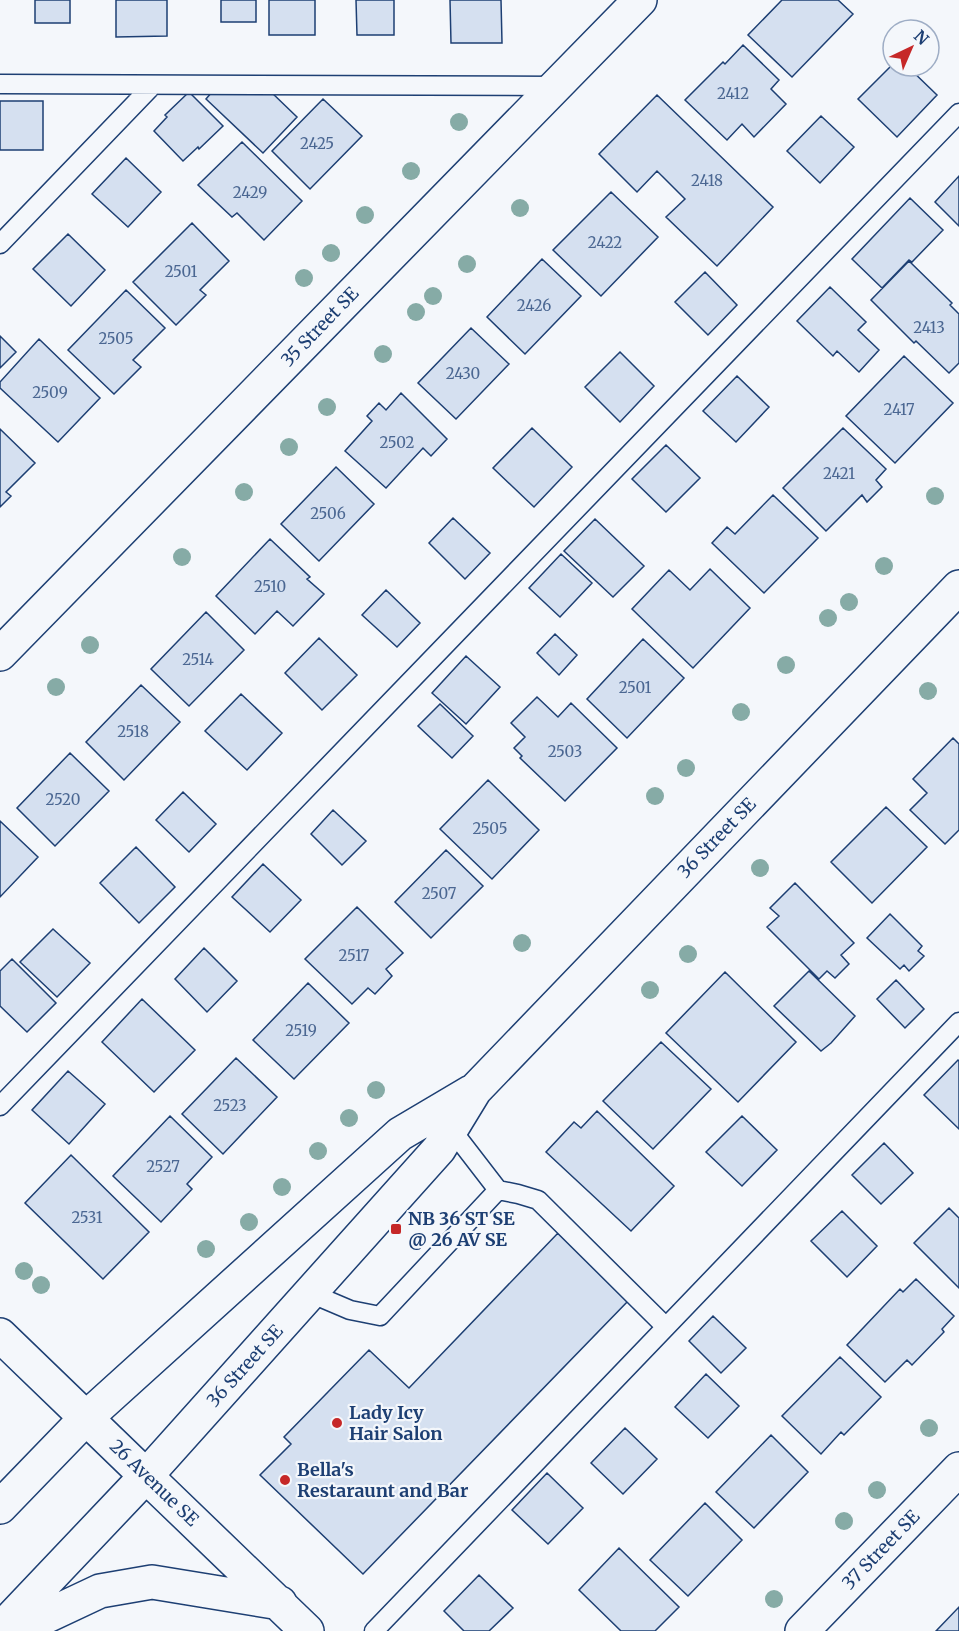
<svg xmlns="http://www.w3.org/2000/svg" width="959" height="1631" font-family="Merriweather,serif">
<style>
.building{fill:#d5e0f0;stroke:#1d3f73;stroke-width:1.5}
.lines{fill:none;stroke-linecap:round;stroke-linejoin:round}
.lane-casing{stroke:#1d3f73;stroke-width:21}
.street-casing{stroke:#1d3f73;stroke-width:36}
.secondary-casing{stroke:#1d3f73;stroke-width:36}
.lane{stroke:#f4f7fb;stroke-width:18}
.street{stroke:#f4f7fb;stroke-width:33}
.secondary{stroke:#f4f7fb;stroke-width:33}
.tree{fill:#86aba6}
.poi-dot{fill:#c62828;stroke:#f4f7fb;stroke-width:2}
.labels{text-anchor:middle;stroke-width:4.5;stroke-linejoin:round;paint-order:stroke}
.number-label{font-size:15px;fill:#4b6792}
.street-label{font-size:18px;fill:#1d3f73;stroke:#f4f7fb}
.poi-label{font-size:18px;font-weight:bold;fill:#1d3f73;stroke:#f4f7fb;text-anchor:start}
</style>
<rect width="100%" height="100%" fill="#f4f7fb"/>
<path class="building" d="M35,0h35v23h-35z
M116,0h51v36l-51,1z
M221,0h35v22h-35z
M269,0h46v35h-46z
M356,0h38v35h-37z
M450,0h51l1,43h-51z
M782,0h56l15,14 -61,63 -44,-42z
M743,45l36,35 -8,9 15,15 -32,33 -12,-13 -15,16 -42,-40 38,-38 2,2z
M893,64v2h14l30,29 -40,42 -39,-38z
M270,91l27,26 -34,36 -57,-54 6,-7z
M189,92l34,34 -24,23 -1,-2 -15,14 -29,-30 13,-14 -2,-2z
M657,95l116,112 -56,59 -51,-49 19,-18 -28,-28 -20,21 -38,-38z
M323,99l39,37 -52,53 -38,-38z
M0,101h43v49h-43z
M821,116l33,31 -34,36 -33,-32z
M242,142l60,59 -38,39 -27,-27 -5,4 -34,-32z
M126,158l35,34 -33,35 -36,-33z
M959,176v50l-24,-24z
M611,192l47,45 -57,59 -48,-46z
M910,198l33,32 -31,32 -3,-2 -27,28 -30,-29z
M192,223l37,38 -29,29 6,5 -30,30 -43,-43z
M68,234l37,36 -34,36 -38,-37z
M542,259l39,37 -56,58 -38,-37z
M909,261l43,42 -2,2 9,9v49l-10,10 -33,-32 -2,2 -43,-43z
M705,272l32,33 -29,30 -33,-33z
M830,287l36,35 -8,8 21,20 -20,22 -22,-21 -4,5 -36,-35z
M126,290l39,38 -32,32 8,7 -27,27 -46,-44z
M471,328l38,36 -53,55 -38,-36z
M0,336l16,16 -16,16z
M39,339l61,59 -42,44 -58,-54v-6z
M620,352l34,34 -34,36 -35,-35z
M904,356l49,47 -58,60 -49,-47z
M737,376l32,31 -33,35 -33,-31z
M401,393l46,46 -16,17 -8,-8 -37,40 -41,-37 27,-30 -5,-5 12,-13 7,7z
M532,428l40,39 -38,40 -41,-39z
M843,428l43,41 -10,11 6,7 -15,15 -5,-7 -36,36 -43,-43z
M0,429l35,34 -29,29 5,4 -11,11z
M666,445l34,33 -34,34 -34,-33z
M336,467l38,37 -55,57 -38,-37z
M773,495l45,43 -54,55 -52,-50 15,-16 8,7z
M453,518l37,35 -25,26 -36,-36z
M595,519l49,47 -31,31 -49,-46z
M270,539l40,38 -3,2 17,15 -31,32 -16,-15 -22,23 -39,-38z
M561,554l31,29 -32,34 -31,-29z
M710,569l40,39 -57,60 -61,-59 37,-39 21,20z
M386,590l34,33 -23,24 -35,-32z
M206,612l38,38 -55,56 -38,-37z
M555,634l22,21 -18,20 -22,-22z
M319,638l38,37 -35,35 -37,-37z
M643,639l41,39 -57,60 -40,-39z
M466,656l34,31 -34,37 -34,-31z
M141,685l39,37 -56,58 -38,-38z
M241,694l41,39 -35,37 -42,-39z
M537,697l21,20 13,-14 46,45 -52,53 -45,-43 2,-2 -8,-8 11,-11 -14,-14z
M440,704l33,32 -21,22 -34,-32z
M953,738l6,6v86l-14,14 -35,-34 17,-17 -14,-14z
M70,753l39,38 -54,55 -38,-38z
M488,780l51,50 -47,49 -52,-50z
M183,792l33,32 -27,28 -33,-32z
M886,807l41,40 -55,56 -41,-41z
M333,810l33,31 -24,24 -31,-31z
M0,821l38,36 -38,40z
M136,847l39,40 -36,36 -39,-40z
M446,850l37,36 -52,52 -36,-36z
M263,864l38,36 -31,32 -38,-35z
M795,883l59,60 -13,12 8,9 -14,14 -8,-7 -8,8 -52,-52 12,-11 -9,-8z
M357,907l46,46 -17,16 6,7 -17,18 -7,-6 -16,16 -47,-45z
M890,914l32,32 -4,5 6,5 -15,15 -5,-6 -4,4 -33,-31z
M53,929l37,34 -33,34 -37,-35z
M204,948l33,33 -30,31 -32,-33z
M12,959l44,44 -29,29 -27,-26v-35z
M809,971l46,45 -24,27 -10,8 -47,-45z
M725,972l71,70 -58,60 -72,-69z
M896,980l28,29 -19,19 -28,-29z
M308,983l41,40 -55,56 -41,-39z
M142,999l53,51 -41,42 -52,-50z
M661,1042l50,47 -58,60 -50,-48z
M236,1058l41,39 -54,57 -41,-40z
M958,1060l1,1v68l-35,-34z
M68,1071l37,33 -36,40 -37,-34z
M597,1111l77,75 -43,45 -85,-79 28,-30 7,6z
M170,1116l42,41 -25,27 5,5 -31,33 -48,-46z
M742,1116l35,34 -35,36 -36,-34z
M884,1143l29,30 -32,31 -29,-29z
M71,1155l78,77 -46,47 -78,-76z
M949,1208l10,10v70l-45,-45z
M842,1211l35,35 -30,31 -36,-36z
M558,1233l70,68 -265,273 -103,-99 31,-31 -7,-7 85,-87 40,38z
M916,1279l38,37 -12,13 2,3 -32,33 -5,-5 -22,22 -38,-37 53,-56 3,3z
M713,1316l33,32 -25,25 -32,-32z
M840,1357l41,40 -37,38 -3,-3 -20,22 -39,-38z
M706,1374l33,32 -31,32 -33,-31z
M625,1428l32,31 -34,35 -32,-31z
M771,1435l37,37 -54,56 -38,-36z
M547,1473l36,35 -35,36 -36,-34z
M705,1503l37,37 -54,56 -38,-36z
M619,1548l60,59 -24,24h-34l-42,-41z
M479,1575l34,33 -24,23h-25l-20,-20z
M959,1607v24h-23z"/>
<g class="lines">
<g class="lane-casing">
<path id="lane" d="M0,84l555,2
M0,244l153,-159
M0,1106l959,-993
M498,1190l20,4 20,6 128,127
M310,1293l40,17 30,6 118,-126 -47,-61
M374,1631l585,-609"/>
</g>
<g class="street-casing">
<path id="street" d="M0,654l640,-654
M86,1418l60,58
M802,1631l157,-162"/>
</g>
<g class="secondary-casing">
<path id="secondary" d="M0,1335l86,83
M146,1476l161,155
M0,1507l86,-89 314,-284 71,-42
M0,1630l146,-154 293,-327 36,-59 484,-503
M15,1631l85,-40 52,-9 128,21"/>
</g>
<use href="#lane" class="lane"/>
<use href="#street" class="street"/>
<use href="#secondary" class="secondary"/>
</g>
<g class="tree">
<circle cx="459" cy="122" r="9"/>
<circle cx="411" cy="171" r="9"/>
<circle cx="520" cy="208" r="9"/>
<circle cx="365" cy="215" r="9"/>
<circle cx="331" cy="253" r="9"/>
<circle cx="467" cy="264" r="9"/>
<circle cx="304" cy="278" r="9"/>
<circle cx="433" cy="296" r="9"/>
<circle cx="416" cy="312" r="9"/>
<circle cx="383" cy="354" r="9"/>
<circle cx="327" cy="407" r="9"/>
<circle cx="289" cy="447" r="9"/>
<circle cx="244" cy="492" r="9"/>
<circle cx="935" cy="496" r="9"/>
<circle cx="182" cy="557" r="9"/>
<circle cx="884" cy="566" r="9"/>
<circle cx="849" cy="602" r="9"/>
<circle cx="828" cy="618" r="9"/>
<circle cx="90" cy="645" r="9"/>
<circle cx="786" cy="665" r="9"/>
<circle cx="56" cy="687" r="9"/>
<circle cx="928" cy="691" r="9"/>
<circle cx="741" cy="712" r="9"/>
<circle cx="686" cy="768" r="9"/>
<circle cx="655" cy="796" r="9"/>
<circle cx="760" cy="868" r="9"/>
<circle cx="522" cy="943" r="9"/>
<circle cx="688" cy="954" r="9"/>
<circle cx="650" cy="990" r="9"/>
<circle cx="376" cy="1090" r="9"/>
<circle cx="349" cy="1118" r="9"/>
<circle cx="318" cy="1151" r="9"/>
<circle cx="282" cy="1187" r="9"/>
<circle cx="249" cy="1222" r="9"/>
<circle cx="206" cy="1249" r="9"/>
<circle cx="24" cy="1271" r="9"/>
<circle cx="41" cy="1285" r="9"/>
<circle cx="929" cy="1428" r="9"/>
<circle cx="877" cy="1490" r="9"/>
<circle cx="844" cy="1521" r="9"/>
<circle cx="774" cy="1599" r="9"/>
</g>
<g class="poi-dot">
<rect x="390" y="1223" width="12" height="12" rx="3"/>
<circle cx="337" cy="1423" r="6"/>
<circle cx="285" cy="1480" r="6"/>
</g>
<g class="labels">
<g class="number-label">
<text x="733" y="99">2412</text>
<text x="317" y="149">2425</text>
<text x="707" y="186">2418</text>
<text x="250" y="198">2429</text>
<text x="605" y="248">2422</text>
<text x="181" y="277">2501</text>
<text x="534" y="311">2426</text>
<text x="929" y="333">2413</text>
<text x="116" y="344">2505</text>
<text x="463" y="379">2430</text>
<text x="50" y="398">2509</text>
<text x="899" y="415">2417</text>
<text x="397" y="448">2502</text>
<text x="839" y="479">2421</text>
<text x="328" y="519">2506</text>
<text x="270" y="592">2510</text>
<text x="198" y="665">2514</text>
<text x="635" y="693">2501</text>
<text x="133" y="737">2518</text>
<text x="565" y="757">2503</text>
<text x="63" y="805">2520</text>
<text x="490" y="834">2505</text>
<text x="439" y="899">2507</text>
<text x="354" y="961">2517</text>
<text x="301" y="1036">2519</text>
<text x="230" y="1111">2523</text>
<text x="163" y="1172">2527</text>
<text x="87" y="1223">2531</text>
</g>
<g class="street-label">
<text transform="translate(320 327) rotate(-46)" y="6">35 Street SE</text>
<text transform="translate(717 838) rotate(-46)" y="6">36 Street SE</text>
<text transform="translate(245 1366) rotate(-48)" y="6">36 Street SE</text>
<text transform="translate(154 1483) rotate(44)" y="6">26 Avenue SE</text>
<text transform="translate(881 1550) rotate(-46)" y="6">37 Street SE</text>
</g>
<g class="poi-label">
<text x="408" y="1225">NB 36 ST SE<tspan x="408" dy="21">@ 26 AV SE</tspan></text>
<text x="349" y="1419">Lady Icy<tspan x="349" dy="21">Hair Salon</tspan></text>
<text x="297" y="1476">Bella's<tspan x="297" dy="21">Restaraunt and Bar</tspan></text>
</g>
</g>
<g transform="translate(911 48) rotate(44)"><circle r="28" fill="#f4f7fb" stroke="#9eadc5" stroke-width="1.5"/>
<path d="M0-4.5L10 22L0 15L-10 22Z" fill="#c62828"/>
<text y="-9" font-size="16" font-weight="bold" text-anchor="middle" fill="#1d3f73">N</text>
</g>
</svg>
